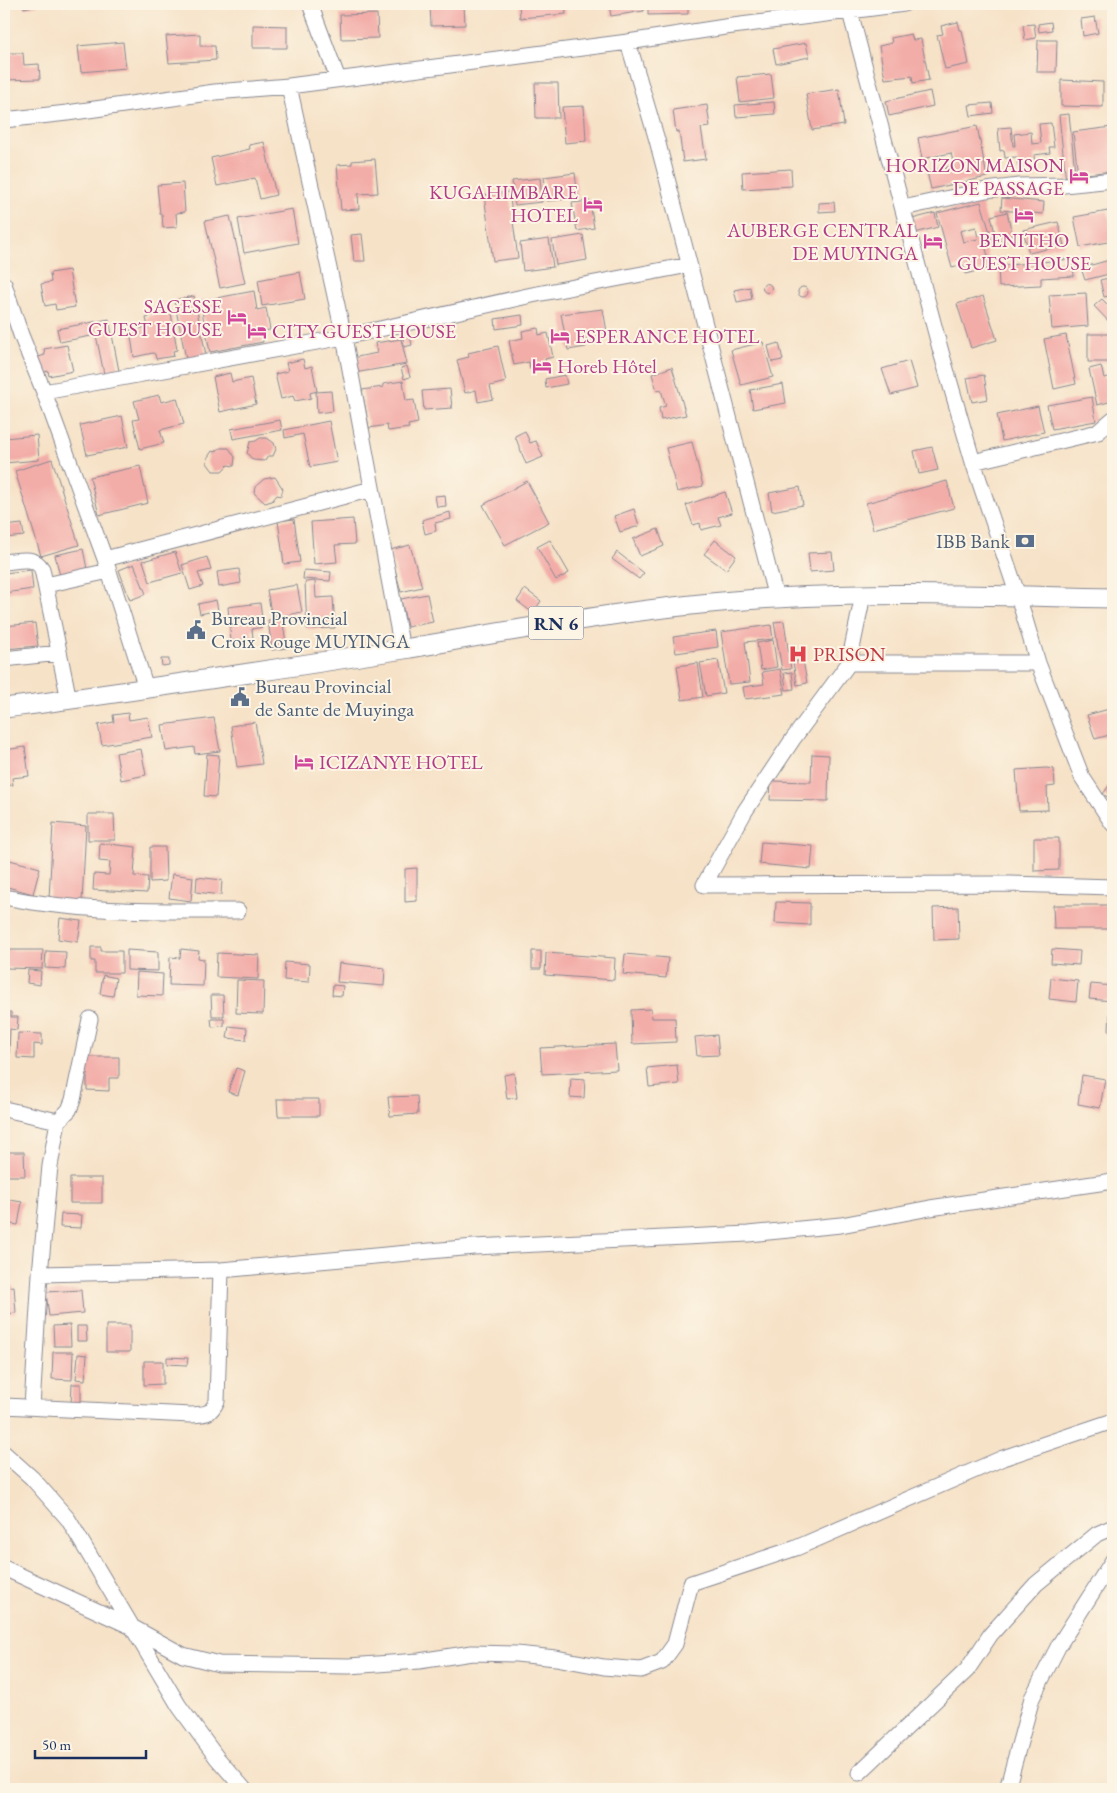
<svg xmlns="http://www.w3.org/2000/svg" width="1117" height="1793" font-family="'EB Garamond',serif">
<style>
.building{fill:#f3ada9;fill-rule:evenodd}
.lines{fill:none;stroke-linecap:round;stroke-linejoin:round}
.minor-casing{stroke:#888892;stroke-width:17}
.major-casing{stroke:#888892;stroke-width:21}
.minor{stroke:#fff;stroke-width:15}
.major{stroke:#fff;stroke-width:19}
.labels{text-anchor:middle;stroke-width:4;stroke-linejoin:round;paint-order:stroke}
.shield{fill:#fcf5e5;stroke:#5e6a86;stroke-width:1}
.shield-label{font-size:19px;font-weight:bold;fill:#1b2f5e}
.hotel-label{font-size:20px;fill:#b23c85;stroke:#fcf5e5;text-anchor:end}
.service-label{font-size:20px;fill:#4e5e75;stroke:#fcf5e5;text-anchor:start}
.health-label{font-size:20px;fill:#be3a42;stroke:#fcf5e5;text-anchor:start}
</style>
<rect width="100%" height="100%" fill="#fcf5e5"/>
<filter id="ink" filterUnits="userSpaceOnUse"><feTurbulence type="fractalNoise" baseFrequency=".02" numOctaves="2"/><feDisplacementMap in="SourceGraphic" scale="10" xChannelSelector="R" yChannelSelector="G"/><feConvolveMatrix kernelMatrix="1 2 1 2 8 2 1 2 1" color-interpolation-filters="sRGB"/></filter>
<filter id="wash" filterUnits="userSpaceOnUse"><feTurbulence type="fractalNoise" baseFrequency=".0096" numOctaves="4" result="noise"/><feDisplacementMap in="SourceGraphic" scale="20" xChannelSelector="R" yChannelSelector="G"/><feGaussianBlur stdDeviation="1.12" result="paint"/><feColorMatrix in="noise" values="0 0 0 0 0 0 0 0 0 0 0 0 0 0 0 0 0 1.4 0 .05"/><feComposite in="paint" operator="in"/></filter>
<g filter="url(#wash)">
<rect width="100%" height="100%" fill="#f6e2c7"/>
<g id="blocks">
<path class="building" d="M23,4h16v1l-15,3z
M430,4h34l1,21 -34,1z
M519,4h46l1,10 -46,4z
M609,4h34l1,7 -33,5z
M648,4h40v10l-40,1z
M377,14l1,24 -37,1 -1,-24z
M1095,17l3,16 -15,3 -2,-17z
M958,22l2,8h2l7,34 -24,5 -8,-34 6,-1 -2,-8z
M1051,22l1,8 -13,2 -1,-8z
M1034,24l2,14 -11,2 -2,-15z
M253,25l34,1v22h-34z
M200,34v12h15l1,14 -47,3 -3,-27z
M911,34l2,6 8,-1 8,41 -16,3 -1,-7 -27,3 -6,-33 13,-3 -1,-5z
M1038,40h19l-1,32h-19z
M123,42l3,26 -45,4 -3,-26z
M806,43l3,14 -33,7 -3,-15z
M4,53h19l1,12 15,-1 1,15 -36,1z
M771,74l3,24 -34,4 -3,-25z
M1061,80l42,2v25l-42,-1z
M535,83h23l1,35h-23z
M839,89l5,36 -32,5 -6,-36z
M930,91l3,15 -44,10 -3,-15z
M774,102l1,12 -39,3 -1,-12z
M992,103l1,10 -22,3 -2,-11z
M707,105l3,22 -9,1 5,31 -23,3 -4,-31 -3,1 -3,-22z
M584,106l2,35 -21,2 -3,-36z
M1069,114l7,67 -10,1 -7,-67z
M1051,123l3,24h-5l1,6 -16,2 1,9 -17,2 -1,-9 -12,1 -1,-8 -4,1 -2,-23 13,-1 2,19h2l-1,-12 17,-2 1,12 9,-1 -2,-19z
M977,126l10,51 -56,12 -4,-17 27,-6 -3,-13 -29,6 -4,-21z
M1112,127l1,44 -35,4 -5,-43z
M264,142l12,53 -16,4 -5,-21 -38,8 -6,-28 39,-9 -1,-4z
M375,159l3,34 -20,1 1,15 -18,1 -4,-45 15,-1v-3z
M791,169l1,17 -49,3 -1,-17z
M575,173l3,25 -31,3 -3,-24z
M540,178l2,24 -27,3 -3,-24z
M183,183l2,29 -9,1 1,14 -14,1 -1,-14h-2l-3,-29z
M509,192l9,66 -25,3 -9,-66z
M1002,198l42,4 -1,12 -42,-4z
M590,201l4,27 -17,3 -5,-28z
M834,202l1,9 -16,1v-9z
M981,202l12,41 -8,2 6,23 -26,6 -2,-9 -11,3 -15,-55zM976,227l2,12 -15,3 -3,-11z
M292,209l6,34 -54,10 -6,-34z
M1108,211l5,30 -33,6 -6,-30z
M1007,212l6,26 -16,4 -6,-26z
M935,213l3,14 -23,6 -3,-14z
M230,216l15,67 -25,5 -15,-67z
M1058,222l6,23 -35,8 -6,-23z
M362,234l3,27h-11l-3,-26z
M583,235l4,25 -31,5 -4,-25z
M549,239l4,28 -30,4 -3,-28z
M1073,259l1,17 -33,2v7l-42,2 -1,-21z
M1113,259v14l-28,7 -4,-12z
M69,270l6,37 -19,3 -1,-6 -10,2 -4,-22 10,-2 -1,-9z
M300,272l5,27 -43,7 -4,-26z
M1113,277v18l-9,2 -4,-17z
M762.5 288a4.5 4.5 0 1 1 9 0a4.5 4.5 0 1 1-9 0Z
M750,287l2,12 -15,3 -3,-12z
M798 292a5 5 0 1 1 10 0a5 5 0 1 1-10 0Z
M254,291l3,19 9,-2 4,22 -9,1 2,11 -53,10 -10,-51z
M1086,293l2,33 -36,3 -3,-34z
M194,296l12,59 -20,4 -12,-59z
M983,296l14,44 -26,8 -14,-44z
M1102,299l11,11v16l-19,-20z
M603,309l4,23 -8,1 1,5 -16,2 2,7 -18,3 -7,-36z
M167,313h4l6,37 -4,1 1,5 -18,3 -1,-5 -2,-1 -19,4 -4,-27 18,-3 -2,-9 3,-1v-1z
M522,315l1,10 -27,4 -1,-10z
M109,319l10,52 -15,3 -8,-39 -36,7 -3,-13z
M538,328l1,7 9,-2 5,24 -8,2 1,7 -16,3 -1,-7 -15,3 -5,-24 14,-3 -1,-7z
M1088,334h25v28h-25z
M1066,335l10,49 -22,5 -10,-50z
M410,336l2,9 -8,2 -1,-9z
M401,339l6,25 -53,9 -2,-15 25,-5 -2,-10z
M763,342l10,35 -32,8 -10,-35z
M779,343l4,17 -11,2 -4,-16z
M67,345l6,26 -24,5 -1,-5 -6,2 -4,-16 7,-2 -1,-6z
M498,346l8,36 -16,4 3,13 -15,3 -2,-12 -11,3 -8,-33 12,-3 -1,-4z
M303,359l2,9 7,-2 5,25 -7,2 1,5 -16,3 -2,-5 -12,3 -6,-25 13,-3 -2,-8z
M909,361l8,27 -26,7 -9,-26z
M407,366l3,11 -6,2 -3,-11z
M1101,366l3,12 9,-2v25l-16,4 -8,-36z
M672,367l14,48 -25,5 -2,-12 7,-2 -5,-16 -4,1 -5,-17z
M230,373l2,9 19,-4 5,26 -36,8 -7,-35z
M565,375l2,9 -21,4 -1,-9z
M984,375l4,24 -16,3 -5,-24z
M403,381l3,20 8,-1 4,23 -10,2 1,3 -21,3 -1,-6 -18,3 -7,-38 21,-3v-3z
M783,384l3,19 -33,6 -3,-19z
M450,389l2,19 -28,2 -2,-19z
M331,391l2,20 -16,2 -1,-21z
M159,395l2,7 16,-4 7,26 -24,6 4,13 -24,6 -7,-29 6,-1 -5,-18z
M1092,397l4,24 -44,8 -5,-24z
M1038,406l6,26 -42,9 -5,-26z
M122,416l6,31 -41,8 -7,-30z
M280,420l2,10 -49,9 -2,-10z
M329,421l8,41 -27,5 -7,-33 -18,4 -1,-8z
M525,431l5,12 6,-2 7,16 -17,7 -11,-28z
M37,435l2,25 -35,3v-25z
M260,438h7l7,5 2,6 -3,7h-5l-3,5 -12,-1 -6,-7 3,-11 6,-1z
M692,442l11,44 -26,6 -11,-44z
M932,447l6,23 -19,4 -5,-23z
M220,448h9l6,9 -1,9 -6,-1 -6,6h-9l-6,-8 1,-6 4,-6 3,1z
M52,459l27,86 -38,11 -26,-85z
M140,466l8,37 -49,12 -9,-38z
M275,477l8,12 -2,7 -4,-1 -5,6 -7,2 -11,-10 1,-6 9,-8z
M527,481l22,41 -44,23 -22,-40z
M947,481l7,27 -81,21 -7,-26z
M800,487l3,18 -31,6 -3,-18z
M725,492l7,21 -14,4 3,8 -20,5 -1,-7 -7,2 -7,-20z
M445,495l1,11 -9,1 -2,-11z
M634,509l5,17 -19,6 -6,-16z
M450,512l1,7 -16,4 1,8 -11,3 -3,-14z
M294,519l6,43 -16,2 -6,-43z
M353,519l2,25 -20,1 2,17 -23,2 -3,-42z
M22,524l2,12 -20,2v-12z
M658,529l6,17 -24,10 -7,-17z
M550,540l19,33 -13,7 -19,-33z
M715,540l21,16 -10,14 -22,-16z
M410,545l12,42 -21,5 -11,-42z
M83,549l4,20 -27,7 -5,-21z
M175,552l7,21 -32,9 -7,-21z
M617,552l27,21 -5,6 -27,-20z
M832,552l2,18 -24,2 -2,-19z
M207,557l4,13 -13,3 5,13 -13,4 -8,-25z
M134,564l12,30 -16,6 -11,-30z
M239,569l2,14 -22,4 -2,-15z
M31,570l2,19 -29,4v-20z
M304,570l27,2 -1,9 -27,-2z
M315,581l1,17 17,-1 2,31 -28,1 -2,-47z
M297,585l5,27 -30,6 -5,-28z
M525,589l16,12 -8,12 -16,-12z
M427,594l6,28 -26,5 -6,-28z
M216,600l2,10 -18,4 -2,-10z
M260,603l3,24 -11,2 1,9 -22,3 -3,-34z
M282,618l5,30 -15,2 -4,-30z
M784,621l7,48 -9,1 -8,-48z
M35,623l3,23 -34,3v-23z
M771,625l2,14 -28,3 5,40 -21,2 -8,-52z
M716,631l2,16 -42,6 -3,-16z
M773,640l4,27 -16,3 -4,-27z
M161,659h8v6l-7,1z
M718,660l6,33 -18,3 -6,-33z
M803,660l4,23 -10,2 -4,-23z
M698,663l5,34 -21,3 -5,-34z
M780,669l5,25 -40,5 -2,-12 21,-3 -2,-12z
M792,672l2,17 -8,1 -2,-17z
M1113,708v26l-18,5 -8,-24z
M128,713l1,7 19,-3 4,20 -50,8 -4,-20 16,-3 -1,-7z
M214,718l6,33 -25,3 -1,-7 -28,4 -4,-26z
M255,722l7,42 -25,3 -6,-41z
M25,747l4,29 -17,2 1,7 -9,1v-36z
M141,749l5,26 -25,5 -5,-27z
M207,754l12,1 -3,42 -12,-1z
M812,754l17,1 -1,46 -58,-1 1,-19 40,1z
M1046,768l8,1 1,17 -8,1 1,23 -29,1 -3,-41z
M1113,780v21l-10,-7z
M88,814h26l1,26h-27z
M53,823l33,3 -4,76 -33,-3z
M1034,838h25v32l-25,1z
M761,842l52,4 -2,23 -52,-5z
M100,843l36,4 -2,29 14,1 -1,16 -54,-3 1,-16 15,1 1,-13 -11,-1z
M150,847h15l1,34 -16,1z
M6,859l34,9 -7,26 -29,-8v-20z
M417,868v33l-12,1v-33z
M172,874l21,3 -2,24 -22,-3z
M197,877l25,3 -1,15 -25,-3z
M776,902l34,1v22l-35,-2z
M1053,905h60v24h-59z
M958,907l1,32 -25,1 -1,-32z
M60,918l21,3 -3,21 -20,-3z
M91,947h10v4h21v22h-27v-12h-4z
M181,949l18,2 -1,7 6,1 -1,27 -34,-1 1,-28 10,1z
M1052,949l28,2 -1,14 -28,-2z
M6,950h37l-1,19 -36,-1z
M127,950l31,2v19l-31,-1z
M46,951l20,1 -1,17 -20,-1z
M532,951h9v18h-9z
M217,953l42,2 -1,24 -42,-2z
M546,953l69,5 -1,22 -69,-5z
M625,954l43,4 -2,20 -43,-4z
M285,962l25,2 -1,18 -25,-2z
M339,963l46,5 -1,18 -47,-4z
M28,970l13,1 -1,14 -13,-2z
M137,972l26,2 -1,22 -26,-1z
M103,975l13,3 -3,18 -13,-2z
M1051,978l27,3 -2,21 -27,-3z
M237,980l27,1 -1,33 -27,-1z
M1091,984l22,2v15l-24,-2z
M333,985l10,1 -1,10 -10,-1z
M211,995h12l1,21h-12z
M651,1009l1,9h23l1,24 -44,2 -1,-34z
M1110,1009h3v22h-4z
M4,1012h7v5h7l-1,13 -7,-1 -1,26h-5z
M211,1019h13v7l-12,1z
M229,1026l18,2 -1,12 -19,-2z
M18,1033l24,1v11l-8,-1v15l-17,-1z
M717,1035l2,20 -22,1 -2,-19z
M615,1044l2,26 -75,4 -2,-26z
M87,1057h32v21h-10v13l-22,-1z
M4,1061h5l-1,36h-4z
M677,1065l2,19 -30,3 -2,-19z
M236,1068l9,3 -7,24 -10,-3z
M514,1073l3,25 -10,1 -3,-24z
M1082,1075l23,4 -5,29 -22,-4z
M571,1078l14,1 -1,19 -14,-1z
M417,1096l1,18 -28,2 -2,-19z
M277,1099h42v17h-41z
M4,1152h20l1,24h-21z
M70,1178h32v25h-32z
M4,1199l18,3 -4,23 -14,-2z
M61,1214l21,1 -1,13 -21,-1z
M14,1286l2,27 -11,1 -1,-27z
M81,1290l2,23 -34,3 -3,-24z
M70,1325l1,21h-17l-1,-20z
M106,1325h24v27h-24z
M77,1326h9l1,15h-10z
M53,1352h20l-1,28 -20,-1z
M78,1354l9,1 -2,25 -9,-1z
M167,1357l21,1 -1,7 -20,-1z
M144,1361h19v23l-19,1z
M72,1384h9v20h-10z"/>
</g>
</g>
<g filter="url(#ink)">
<use href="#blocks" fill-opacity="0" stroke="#888892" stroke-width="1"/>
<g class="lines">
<g class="minor-casing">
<path id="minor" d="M310,4l28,75
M850,12l91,340 32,110 45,134 20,67 44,114 31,47
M628,42l29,98 119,458
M289,86l55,251 58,312
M4,120l63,-7 148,-21 74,-6 339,-44 97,-15 179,-23
M903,208l83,-18 33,-4 45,-1 49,-5
M4,284l17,51 23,57 61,167 41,129
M44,392l300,-55 188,-42 157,-30
M973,462l125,-30 15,-13
M105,559l267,-70
M4,562c14,-1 30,-7 38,7l27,131
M46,585l63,-14
M863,595l-14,68 -56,76 -48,72 -41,74 306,-1 103,3
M4,659l55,-6
M849,663h189
M4,897c78,16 155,14 234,14
M4,1109l54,12
M40,1274l181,-4 253,-23 274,-13 93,-9 89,-17 183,-27
M4,1406l187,9c15,-1 19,0 26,-14l4,-131
M32,1407l8,-133 10,-108 8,-45 11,-11 4,-10 17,-81
M4,1453l28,25 36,41 111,187 38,52 27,31
M4,1568l128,59 51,28 36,9 130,2 70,-5 53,-8 44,1 40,4 48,9 37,3 21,-8 13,-18 16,-61 105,-35 207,-90 110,-37
M859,1773l108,-103 24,-36 45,-50 61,-50 16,-7
M1007,1789l25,-91 27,-53 54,-85"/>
</g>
<g class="major-casing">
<path id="major" d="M4,708c133,-17 267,-38 400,-59 123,-21 247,-44 372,-51 113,-7 225,-2 337,0"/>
</g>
<use href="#minor" class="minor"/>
<use href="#major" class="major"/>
</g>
</g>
<defs>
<g id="hotel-bare" transform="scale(1.5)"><path d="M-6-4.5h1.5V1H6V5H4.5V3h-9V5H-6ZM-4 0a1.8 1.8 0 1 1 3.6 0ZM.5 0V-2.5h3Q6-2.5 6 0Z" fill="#d1479c" stroke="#fcf5e5" stroke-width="2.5" paint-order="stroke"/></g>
<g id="bank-bare" transform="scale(1.5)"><path d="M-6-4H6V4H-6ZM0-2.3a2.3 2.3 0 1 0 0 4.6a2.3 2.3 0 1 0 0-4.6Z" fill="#5c6f8a" stroke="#fcf5e5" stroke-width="2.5" paint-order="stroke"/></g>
<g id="civic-bare" transform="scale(1.5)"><path d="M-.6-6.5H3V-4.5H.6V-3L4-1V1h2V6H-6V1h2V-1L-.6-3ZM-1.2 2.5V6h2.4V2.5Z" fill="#5c6f8a" stroke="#fcf5e5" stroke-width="2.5" paint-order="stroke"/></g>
<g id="hospital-bare" transform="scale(1.5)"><path d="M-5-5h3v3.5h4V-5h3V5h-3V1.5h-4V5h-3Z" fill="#e0444e" stroke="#fcf5e5" stroke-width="2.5" paint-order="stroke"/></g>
</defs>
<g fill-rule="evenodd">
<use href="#hotel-bare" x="1079" y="176"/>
<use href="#hotel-bare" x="593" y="204"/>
<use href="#hotel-bare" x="1024" y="215"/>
<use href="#hotel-bare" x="933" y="241"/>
<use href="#hotel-bare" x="237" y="317"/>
<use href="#hotel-bare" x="257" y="331"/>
<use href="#hotel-bare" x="560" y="336"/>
<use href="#hotel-bare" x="542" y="366"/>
<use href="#bank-bare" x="1025" y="541"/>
<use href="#civic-bare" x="196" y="630"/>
<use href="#hospital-bare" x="798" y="654"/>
<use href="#civic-bare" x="240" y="697"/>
<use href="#hotel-bare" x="304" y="762"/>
</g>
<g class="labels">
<rect class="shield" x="528.5" y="606.5" width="55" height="33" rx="4"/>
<g class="shield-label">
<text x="556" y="630">RN 6</text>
</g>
<g class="hotel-label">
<text x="1064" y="172">HORIZON MAISON<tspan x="1064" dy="23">DE PASSAGE</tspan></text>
<text x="578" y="199">KUGAHIMBARE<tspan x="578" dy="23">HOTEL</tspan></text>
<text x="918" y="237">AUBERGE CENTRAL<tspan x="918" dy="23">DE MUYINGA</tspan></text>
<text x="1024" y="247" text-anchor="middle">BENITHO<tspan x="1024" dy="23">GUEST HOUSE</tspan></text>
<text x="222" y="313">SAGESSE<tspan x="222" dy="23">GUEST HOUSE</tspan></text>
<text x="272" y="338" text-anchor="start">CITY GUEST HOUSE</text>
<text x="575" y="343" text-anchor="start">ESPERANCE HOTEL</text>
<text x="557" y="373" text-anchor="start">Horeb Hôtel</text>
<text x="319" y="769" text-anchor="start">ICIZANYE HOTEL</text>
</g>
<g class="service-label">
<text x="1010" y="548" text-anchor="end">IBB Bank</text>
<text x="211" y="625">Bureau Provincial<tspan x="211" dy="23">Croix Rouge MUYINGA</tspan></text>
<text x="255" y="693">Bureau Provincial<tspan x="255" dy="23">de Sante de Muyinga</tspan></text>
</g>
<g class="health-label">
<text x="813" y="661">PRISON</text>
</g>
</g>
<rect width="1117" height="1793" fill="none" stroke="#fcf5e5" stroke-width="20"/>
<path d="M35 1750v8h111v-8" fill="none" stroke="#1b2f5e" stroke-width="2.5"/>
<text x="42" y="1750" font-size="15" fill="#1b2f5e" stroke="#fcf5e5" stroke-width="4" paint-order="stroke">50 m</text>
</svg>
